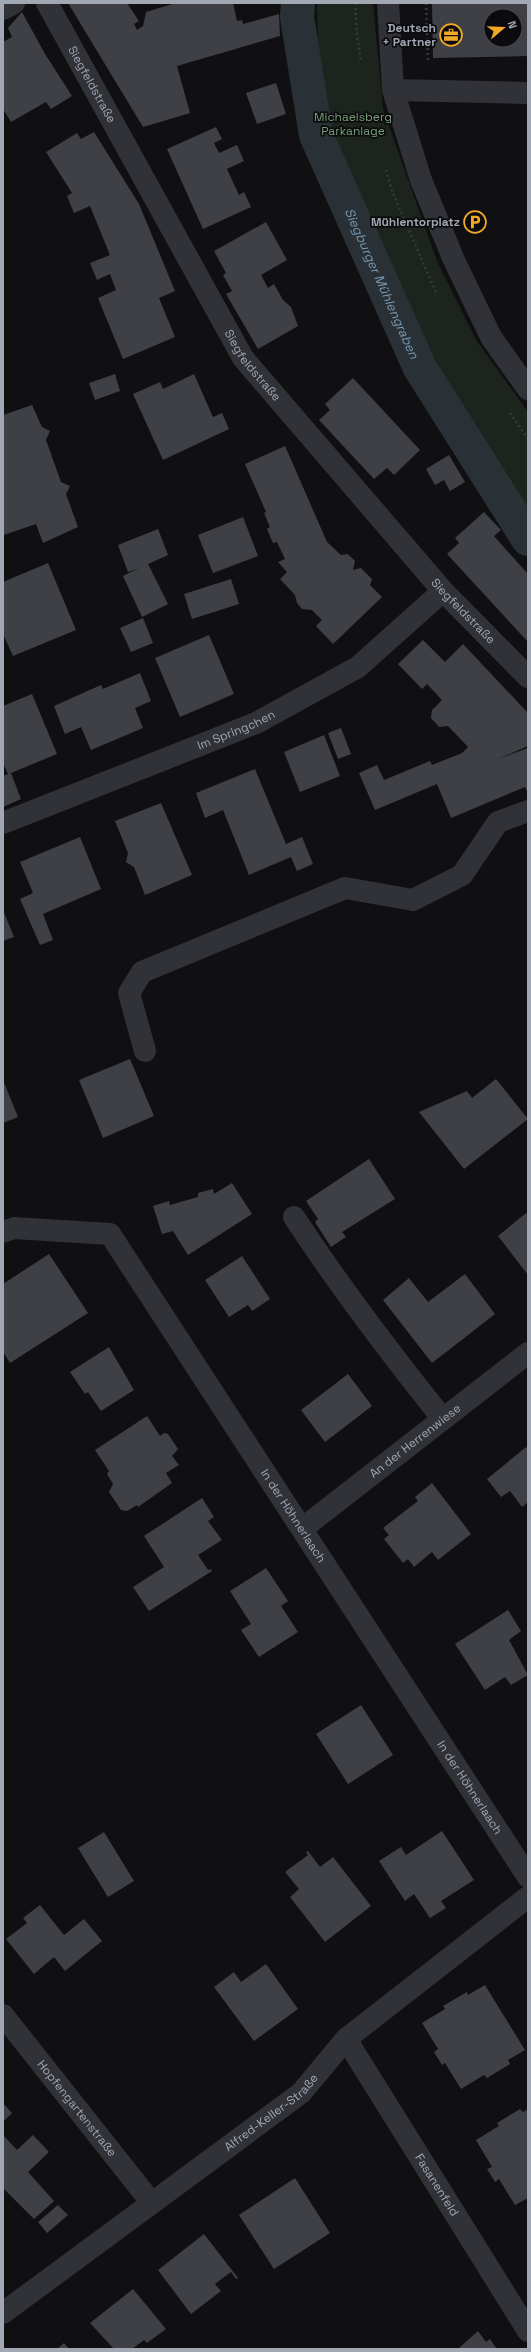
<svg xmlns="http://www.w3.org/2000/svg" width="531" height="2352" font-family="'Space Grotesk',sans-serif">
<style>
.green{fill:#1d241d}
.lines{fill:none;stroke-linecap:round;stroke-linejoin:round}
.canal{stroke:#293137;stroke-width:34}
.building{fill:#3f4045;fill-rule:evenodd}
.path{stroke:#37393e;stroke-width:2.5;stroke-dasharray:2 3;stroke-linecap:butt}
.minor{stroke:#313237;stroke-width:22}
.labels{text-anchor:middle;stroke-width:3.5;stroke-linejoin:round;paint-order:stroke}
.poi-label{font-size:12px;font-weight:bold;fill:#a1a7b3;stroke:#0b0b0d;text-anchor:end}
.street-label{font-size:12px;fill:#a1a7b3;stroke:#0b0b0d}
.park-label{font-size:12px;fill:#779f79;stroke:#0b0b0d}
.water-label{font-size:13px;font-style:italic;fill:#7797af;stroke:#0b0b0d}
</style>
<rect width="100%" height="100%" fill="#101012"/>
<path class="green" d="M317,3h56l10,106 54,152 39,79 52,72v119l-97,-165 -111,-235z"/>
<g class="lines">
<path class="canal" id="s1" d="M298,3l-1,14 19,118 104,233 108,171"/>
</g>
<path class="building" d="M68,3h59l12,18 -5,3 3,6 6,-4 3,-14 30,-9h57l4,18 5,-1 1,4 36,-10 1,22 -103,30 13,47 -47,14z
M432,3h96v53l-95,2zM491,16h24v24h-24z
M22,12l23,42 27,42 -21,13 -5,-7 -35,20 -8,-13v-67l9,-5 -4,-9z
M276,83l10,31 -29,10 -11,-31z
M216,127l6,12 -8,4 5,10 18,-8 7,16 -17,8 12,26 5,-3 7,15 -48,22 -36,-80z
M94,132l45,72 36,87 -16,7 16,39 -52,22 -25,-61 18,-8 -6,-16 -13,6 -7,-17 20,-8 -20,-49 -16,7 -7,-17 5,-3 -26,-41 31,-19 4,6z
M266,222l21,38 -26,15 7,13 6,-4 9,16 8,7 7,19 -40,23 -32,-55 6,-3 -9,-16 3,-2 -12,-22z
M115,374l5,17 -25,9 -6,-17z
M194,374l19,43 9,-4 7,16 -66,31 -30,-66 27,-12 3,7z
M353,378l67,72 -26,25 -7,-7 -13,11 -55,-59 11,-10 -5,-6z
M32,405l10,22 8,4 -4,9 15,42 9,4 -4,8 12,33 -35,16 -7,-19 -32,11 -1,-2v-118z
M285,446l42,96 14,13 7,-1 7,7 -2,9 8,-2 11,11 -2,6 12,12 -49,47 -17,-18 6,-6 -10,-10 -10,-1 -5,-6 -2,-8 -15,-16 7,-7 -9,-10 7,-3 -8,-17 -4,1 -6,-14 3,-2 -6,-14 2,-1 -21,-48z
M449,455l16,27 -15,9 -6,-11 -9,5 -9,-16z
M484,512l17,18 -7,6 34,38 -1,67 -80,-87 12,-11 -4,-5z
M243,517l15,39 -45,17 -15,-38z
M158,529l10,26 -20,9 20,40 -26,13 -19,-41 16,-8 -11,4 -10,-27z
M48,563l28,67 -63,26 -10,-22v-52z
M231,579l8,25 -47,15 -8,-25z
M143,618l10,25 -22,9 -11,-24z
M209,635l25,59 -54,23 -25,-59z
M423,640l22,22 18,-18 65,69v33l-30,13 30,-11v45l-3,-6 -74,31 -14,-34 -62,26 -16,-37 18,-8 7,15 46,-19 2,4 30,-12 6,-6 -20,-21 -9,1 -8,-9 1,-8 10,-10 -15,-16 -5,5 -24,-25z
M140,673l11,28 -16,7 8,20 -52,22 -10,-23 -16,7 -11,-28 47,-21 2,4z
M32,694l25,60 -46,19 10,26 -18,8v-31l5,-2 -5,-11v-57z
M341,728l10,26 -13,5 -10,-26z
M324,735l16,41 -40,16 -16,-40z
M255,769l31,75 16,-7 11,27 -16,7 -6,-14 -42,18 -26,-65 -18,8 -9,-25z
M161,803l31,72 -47,20 -11,-28 -8,-5 2,-9 -13,-32z
M80,837l21,52 -58,25 10,26 -13,5 -20,-46 13,-6 -13,-31z
M3,910l11,27 -11,4z
M130,1059l24,57 -51,22 -24,-58z
M496,1079l32,40 -64,50 -45,-57 48,-21 5,7z
M3,1080l15,37 -15,6z
M369,1159l26,40 -53,33 4,5 -15,10 -16,-25 3,-3 -12,-18z
M232,1183l20,31 -64,41 -15,-24 -11,3 -9,-28 16,-5 1,4 28,-8v-4l15,-4 1,5z
M526,1213l2,2v60l-30,-39z
M49,1254l39,59 -78,50 -7,-11v-68z
M242,1256l28,43 -18,12 -4,-6 -19,12 -24,-37z
M465,1274l30,40 -63,49 -49,-63 26,-22 19,24z
M109,1347l25,43 -33,21 -13,-19 -3,2 -15,-22z
M348,1374l24,32 -47,36 -24,-32z
M147,1416l13,20 4,-3 4,1 10,15 -6,7 7,9 -13,8 6,10 -34,24 -1,-2 -10,6 -6,-1 -12,-18 4,-8 -6,-10 2,-3 -14,-21z
M526,1447l2,3v52l-6,5 -12,-16 -9,6 -14,-18z
M432,1483l39,51 -33,26 -6,-8 -18,15 -6,-8 -5,4 -19,-24 5,-4 -6,-7 35,-27 -3,-4z
M202,1498l12,19 -6,4 14,19 -24,15 10,15 3,-1 1,2 -63,40 -16,-24 31,-20 -20,-31z
M266,1568l22,33 -7,5 17,26 -39,25 -18,-27 10,-6 -21,-33z
M508,1610l13,21 -12,9 19,35 -17,10 -6,-8 -20,13 -30,-46z
M361,1705l32,50 -45,29 -32,-50z
M442,1831l32,49 -33,21 5,7 -16,10 -16,-24 -9,7 -26,-40 22,-14 5,8z
M104,1832l30,49 -26,16 -30,-49z
M308,1851l12,16 13,-10 38,49 -46,36 -35,-45 9,-8 -14,-17 23,-17 -2,-3z
M40,1905l24,30 20,-16 18,22 -37,30 -11,-14 -20,17 -28,-35 21,-16 -4,-5z
M266,1964l32,45 -44,32 -40,-54 20,-15 7,10z
M485,1985l40,65 -17,10 2,4 -23,14 -3,-3 -23,14 -16,-26 -3,2 -8,-13 4,-3 -16,-26 23,-14 -2,-3 24,-14 1,3z
M3,2103l9,10 -9,9z
M520,2109l3,3 5,-3v89l-13,7 -16,-26 -4,3 -8,-13 5,-2 -16,-27 23,-14 -2,-3z
M3,2135l14,15 16,-15 16,17 -21,20 26,29 -20,18 -31,-31z
M295,2178l35,55 -56,36 -35,-54z
M58,2205l10,10 -21,18 -9,-11z
M204,2234l34,44 -2,1 -5,-7 -16,12 6,7 -30,23 -33,-44z
M133,2289l33,40 -19,14 -3,-3 -12,9h-18l-24,-26z
M478,2331l8,11 4,-3 7,10h-39z
M64,2343l5,6h-12z"/>
<g class="lines">
<path class="path" d="M355,3l2,33 4,26
M426,3l2,59
M386,170l6,21 45,104
M510,413l18,26"/>
<g class="minor">
<path id="s2" d="M47,3l196,355 200,233 85,86"/>
<path d="M388,3l5,87 28,90 32,78 38,79 37,52"/>
<path d="M3,9l11,-6"/>
<path d="M393,90l135,3"/>
<path id="s3" d="M3,823l253,-100 102,-56 85,-76"/>
<path d="M145,1051l-16,-58 13,-21 203,-84 68,12 49,-25 36,-53 30,-11"/>
<path d="M294,1217c46,70 96,136 149,202"/>
<path id="s4" d="M3,1232l11,-4 96,6 418,643"/>
<path id="s5" d="M303,1528l225,-175"/>
<path id="s6" d="M3,2015l148,187"/>
<path id="s7" d="M346,2039l182,292"/>
<path id="s8" d="M3,2313l298,-220 45,-54 182,-142"/>
</g>
</g>
<defs>
<g id="office-ring" transform="scale(1.15)"><circle r="9.5" fill="#0b0b0d" stroke="#f4a926" stroke-width="1.5"/><path d="M-6-3h4V-5.5h4V-3h4V5H-6ZM-1-4.5V-3h2v-1.5ZM-6 0V1H6V0Z" fill="#f4a926"/></g>
<g id="parking-ring" transform="scale(1.15)"><circle r="9.5" fill="#0b0b0d" stroke="#f4a926" stroke-width="1.5"/><path d="M-3.5-5.5H1a3.5 3.5 0 0 1 0 7H-1V5.5H-3.5ZM-1-3.4V-.6H.8a1.4 1.4 0 0 0 0-2.8Z" fill="#f4a926"/></g>
</defs>
<g fill-rule="evenodd">
<use href="#office-ring" x="451" y="35"/>
<use href="#parking-ring" x="475" y="222"/>
</g>
<g class="labels">
<g class="poi-label">
<text x="436" y="32">Deutsch<tspan x="436" dy="14">+ Partner</tspan></text>
<text x="460" y="226">Mühlentorplatz</text>
</g>
<g class="street-label">
<text dy="4" stroke="none"><textPath href="#s2" startOffset="93">Siegfeldstraße</textPath></text>
<text dy="4" stroke="none"><textPath href="#s2" startOffset="417">Siegfeldstraße</textPath></text>
<text dy="4" stroke="none"><textPath href="#s2" startOffset="741">Siegfeldstraße</textPath></text>
<text dy="4" stroke="none"><textPath href="#s3" startOffset="251">Im Springchen</textPath></text>
<text dy="4" stroke="none"><textPath href="#s5" startOffset="142">An der Herrenwiese</textPath></text>
<text dy="4" stroke="none"><textPath href="#s4" startOffset="444">In der Höhnerlaach</textPath></text>
<text dy="4" stroke="none"><textPath href="#s4" startOffset="768">In der Höhnerlaach</textPath></text>
<text dy="4" stroke="none"><textPath href="#s6" startOffset="119">Hopfengartenstraße</textPath></text>
<text dy="4" stroke="none"><textPath href="#s8" startOffset="335">Alfred-Keller-Straße</textPath></text>
<text dy="4" stroke="none"><textPath href="#s7" startOffset="172">Fasanenfeld</textPath></text>
</g>
<g class="park-label">
<text x="353" y="121">Michaelsberg<tspan x="353" dy="14">Parkanlage</tspan></text>
</g>
<g class="water-label">
<text dy="5" stroke="none"><textPath href="#s1" startOffset="296">Siegburger Mühlengraben</textPath></text>
</g>
</g>
<rect width="531" height="2352" fill="none" stroke="#a1a7b3" stroke-width="8"/>
<g transform="translate(503 28) rotate(71)"><circle r="19" fill="#0b0b0d" stroke="#47494f"/>
<path d="M0-3L7 15L0 10L-7 15Z" fill="#f4a926"/>
<text y="-6" font-size="11" font-weight="bold" text-anchor="middle" fill="#a1a7b3">N</text>
</g>
</svg>
